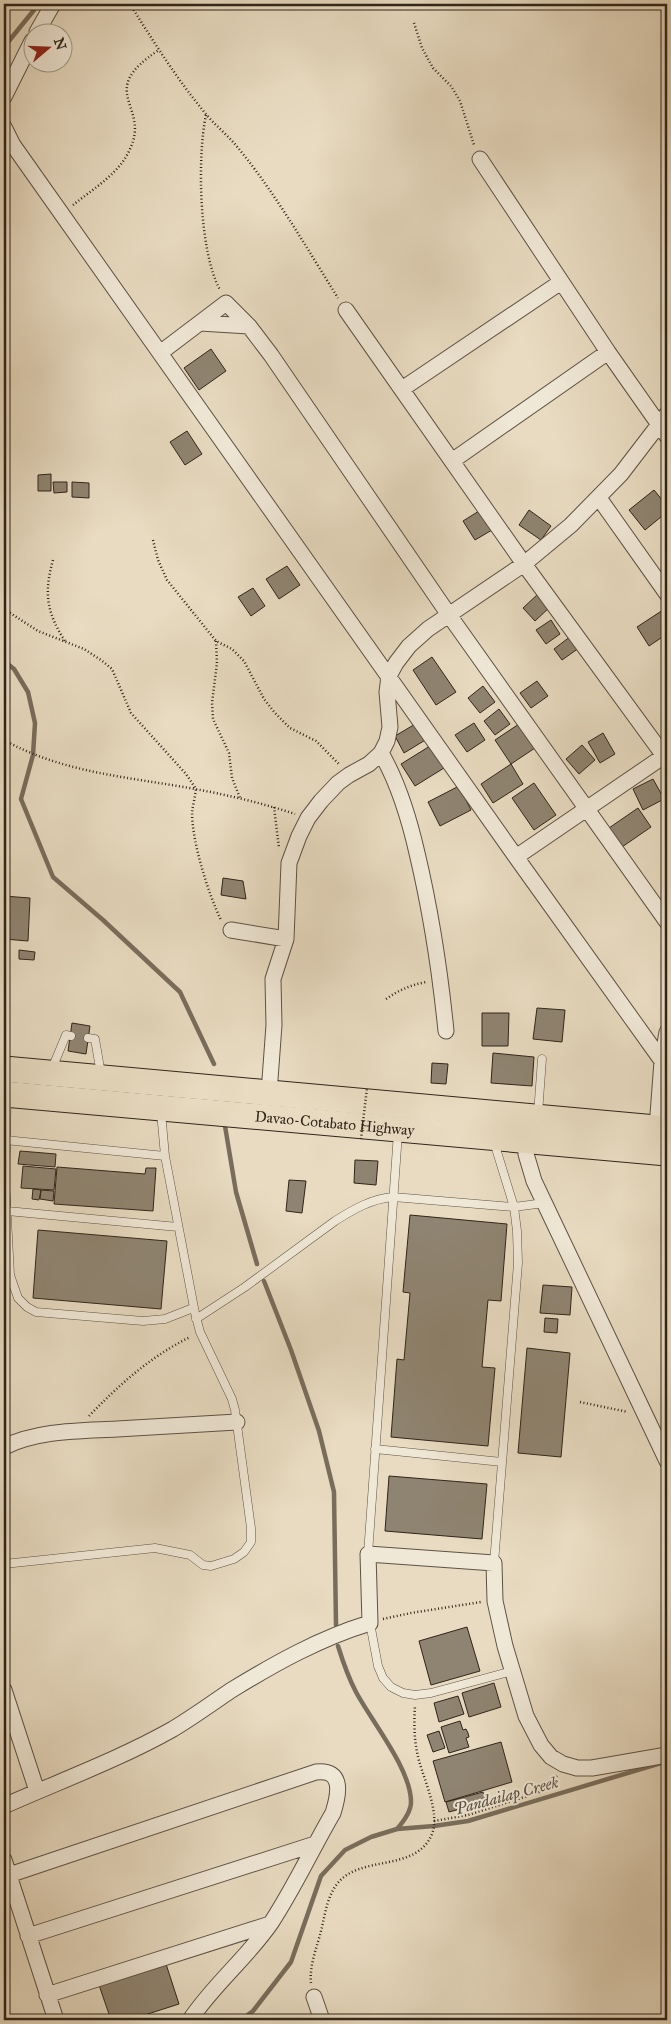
<svg xmlns="http://www.w3.org/2000/svg" width="671" height="2024" font-family="'IM FELL Great Primer',serif">
<style>
.lines{fill:none;stroke-linecap:round;stroke-linejoin:round}
.stream{stroke:#786d5c;stroke-width:4.5}
.building{fill:#8f8471;stroke:#2f251a}
.service-casing{stroke:#5d5244;stroke-width:9}
.minor-casing{stroke:#5d5244;stroke-width:17}
.trunk-casing{stroke:#2f251a;stroke-width:27}
.path{stroke:#2f251a;stroke-width:2.5;stroke-dasharray:1 2.5;stroke-linecap:butt}
.service{stroke:#f0e8d7;stroke-width:8}
.minor{stroke:#f0e8d7;stroke-width:15}
.trunk{stroke:#e8dbc1;stroke-width:25}
.path-bridge{stroke:#2f251a;stroke-width:2.5;stroke-dasharray:1 2.5;stroke-linecap:butt}
.labels{text-anchor:middle;stroke-width:4;stroke-linejoin:round;paint-order:stroke}
.street-label{font-size:15px;fill:#2f251a;stroke:#f0e8d7}
.water-label{font-size:16px;font-style:italic;fill:#5a4f40;stroke:#f0e8d7}
</style>
<rect width="100%" height="100%" fill="#e8dbc1"/>
<filter id="stains"><feTurbulence type="fractalNoise" baseFrequency=".004" numOctaves="4"/><feColorMatrix values="0 0 0 0 .2 0 0 0 0 .09 0 0 0 0 .02 0 0 0 .5 -.17"/></filter>
<radialGradient id="worn" r=".72"><stop offset=".6" stop-color="#630" stop-opacity="0"/><stop offset="1" stop-color="#630" stop-opacity=".3"/></radialGradient>
<g class="lines">
<path class="stream" d="M4,47l30,-37 1,-6
M4,661l10,8 14,23 7,31 -2,32 -12,44 32,78 50,43 77,72 34,72
M225,1126l11,66 21,72
M264,1281l27,69 28,81 15,61 2,133
M338,1646c5,16 10,31 18,46 16,30 55,77 55,110 0,10 -7,19 -14,27
M241,2020l12,-9 38,-49 30,-86 24,-26 26,-13 26,-8 37,-3 34,-5 193,-58"/>
</g>
<path class="building" d="M211,349l15,22 -27,19 -15,-22z
M187,431l15,23 -17,11 -15,-23z
M51,474v17h-13v-16z
M53,482h14v10l-13,1z
M72,482l17,1v15l-17,-1z
M654,490l13,16v6l-22,18 -16,-20z
M529,510l22,16 -10,14 -22,-15z
M479,511l13,19 -17,10 -12,-19z
M287,566l13,19 -21,14 -13,-20z
M253,588l12,18 -14,10 -13,-19z
M538,594l12,13 -15,14 -12,-13z
M663,610l4,7v17l-18,12 -12,-19z
M551,620l9,14 -14,10 -10,-14z
M571,636l8,12 -17,12 -8,-11z
M432,657l24,35 -20,13 -23,-35z
M537,681l11,15 -17,12 -11,-15z
M483,686l12,16 -15,11 -12,-15z
M667,696v12l-4,-9z
M499,709l11,15 -15,11 -11,-14z
M417,723l10,16 -23,14 -9,-17z
M474,723l11,17 -18,12 -12,-17z
M519,724l16,24 -24,16 -16,-24z
M603,733l12,21 -15,9 -12,-21z
M582,745l13,15 -16,14 -13,-15z
M430,746l14,22 -29,18 -14,-22z
M511,764l12,20 -30,19 -12,-19z
M653,779l11,20 -21,11 -10,-21z
M534,783l22,32 -22,15 -22,-32z
M459,786l12,24 -31,16 -12,-24z
M638,808l13,19 -29,20 -13,-19z
M223,878l20,3 3,18 -25,-4z
M4,896l26,2 -2,43 -24,-2z
M19,950l16,2 -1,8 -15,-1z
M537,1008l28,2 -3,32 -29,-3z
M482,1013h27l-1,33h-26z
M72,1023l18,3 -4,28 -18,-3z
M493,1053l41,4 -2,29 -41,-3z
M432,1063l16,1 -2,20 -15,-1z
M20,1151l36,3 -1,13 -37,-3z
M355,1160l23,1 -2,24 -22,-2z
M23,1166l33,3 -2,21 -33,-2z
M57,1167l88,7 1,-6h10l-3,43 -99,-7z
M289,1180l17,1 -4,32 -16,-2z
M33,1189l8,1 -2,10 -7,-1z
M41,1190l13,1 -1,10 -13,-2z
M410,1215l97,9 -6,77 -13,-1 -6,67 13,1 -7,78 -97,-9 6,-78 7,1 6,-67 -7,-1z
M38,1230l129,11 -6,68 -128,-11z
M543,1285l29,2 -2,28 -30,-2z
M545,1318l13,1 -1,14 -13,-1z
M527,1348l43,5 -9,104 -43,-4z
M389,1476l98,8 -5,55 -97,-8z
M467,1627l13,44 -49,14 -12,-44z
M494,1683l7,24 -32,10 -7,-24z
M458,1696l6,18 -25,8 -5,-19z
M460,1721l3,9 3,-1 2,4 1,4 -3,1 3,9 -20,6 -8,-26z
M439,1731l6,17 -12,4 -6,-17z
M501,1742l11,40 -67,20 -12,-41z
M483,1792l3,10 -37,10 -3,-10z
M166,1964l13,40 -50,16h-18l-12,-35z"/>
<g class="lines">
<g class="service-casing">
<path id="service" d="M88,1038l7,1 6,35
M51,1071l15,-36 5,1
M7,1097l-2,83 5,95 8,23 9,9 9,5 107,9 22,-2 28,-11
M538,1114l4,-55
M5,1140l160,16
M7,1211l171,16
M196,1319l49,-32 90,-66c19,-12 36,-22 58,-24l121,10 30,-4
M375,1449l127,13
M368,1554l30,-421
M494,1563l24,-300 -1,-32 -3,-24 -20,-65
M4,1564l151,-16 35,7 13,10 8,1 23,-7 10,-7 7,-10v-14l-16,-118 -3,-11 -32,-67 -5,-19 -30,-157 -4,-44
M370,1623l8,43 5,12 8,9 12,6 12,2 16,-2 81,-22"/>
</g>
<g class="minor-casing">
<path id="minor" d="M37,32l16,-28
M4,97l28,-56
M4,127l9,18 503,712 146,204
M480,159l128,193 59,84
M346,310l178,254 143,196
M200,323l49,3
M160,353l66,-50 23,23 22,29 178,260 218,307
M402,389l159,-107
M452,461l156,-109
M599,498l68,96
M381,753c18,31 28,65 36,100 14,59 23,118 29,178
M516,857l151,-103
M231,930l55,9
M269,1093l5,-68 -1,-46 13,-40 3,-76 10,-27 9,-18 13,-17 17,-18 11,-8 20,-11 12,-11 6,-12 3,-14 -3,-35 2,-16 7,-13 13,-17 19,-17 96,-65 47,-39 50,-51 46,-60
M657,1128l5,-67 5,-29
M525,1140l1,14 8,27 133,280
M4,1447c35,-17 76,-16 113,-18 40,-2 80,-5 120,-7
M4,1690l33,101
M4,1806c56,-25 116,-47 169,-77 20,-12 38,-25 57,-38 44,-27 90,-53 140,-68l-2,-69 126,9 1,38 10,45 21,70 15,29 10,12 12,7 14,4h15l75,-13
M4,1860l52,160
M9,1875l307,-103c28,-3 23,22 17,41 -21,36 -39,75 -62,110 -24,35 -58,62 -81,97
M28,1936l287,-92
M47,1995l223,-71
M314,1997l8,23"/>
</g>
<g class="trunk-casing">
<g id="trunk">
<path d="M4,1069l663,60"/>
<path id="s1" d="M4,1094l663,59"/>
</g>
</g>
<path class="path" d="M130,4c23,37 47,75 75,109 9,11 20,20 29,30 39,46 72,104 104,155
M414,23l8,25 11,20 18,18 9,15 14,44
M206,115c-9,43 -7,136 14,175
M73,205c20,-16 47,-32 57,-56 21,-44 -36,-57 29,-99
M153,540l5,20 9,20 49,61 16,8 12,12 20,38 11,14 15,15 26,13 23,23
M53,560c-9,32 -7,52 12,81
M4,609l34,22 46,18 17,11 11,9 19,44 55,61 10,15c-1,8 -3,16 -4,23 0,30 16,81 29,108
M216,641l1,22 -5,40 1,16 16,34 3,25 8,20
M4,740c59,33 125,37 191,49 33,6 67,14 100,25
M274,807l5,41
M386,999c13,-9 25,-14 40,-17
M580,1402l48,10
M89,1416c31,-32 61,-59 101,-79
M383,1619l28,-6 70,-11
M434,1821l34,-6 69,-22 8,-4 12,-13
M311,1983c-2,-17 6,-36 10,-52 4,-16 6,-34 16,-47 23,-30 79,-11 95,-50 9,-23 -11,-59 -15,-82 -3,-15 -3,-31 -2,-46"/>
<use href="#service" class="service"/>
<use href="#minor" class="minor"/>
<use href="#trunk" class="trunk"/>
<path class="path-bridge" d="M361,1139l6,-51"/>
</g>
<g class="labels">
<g class="street-label">
<text dy="5" stroke="none"><textPath href="#s1" startOffset="332">Davao-Cotabato Highway</textPath></text>
</g>
<g class="water-label">
<text transform="translate(506 1795) rotate(-15)" y="6">Pandailap Creek</text>
</g>
</g>
<rect width="671" height="2024" fill="none" stroke="#e8dbc1" stroke-width="20"/>
<rect x="5" y="5" width="661" height="2014" fill="none" stroke="#2f251a" stroke-width="2.5"/>
<rect x="10" y="10" width="651" height="2004" fill="none" stroke="#2f251a"/>
<g transform="translate(48 48) rotate(71)"><circle r="24" fill="#f0e8d7" stroke="#a39a8b"/>
<path d="M0-4L9 19L0 12L-9 19Z" fill="#8f2418"/>
<text y="-8" font-size="14" font-weight="bold" text-anchor="middle" fill="#2f251a">N</text>
</g>
<rect width="100%" height="100%" filter="url(#stains)"/>
<rect width="100%" height="100%" fill="url(#worn)"/>
</svg>
